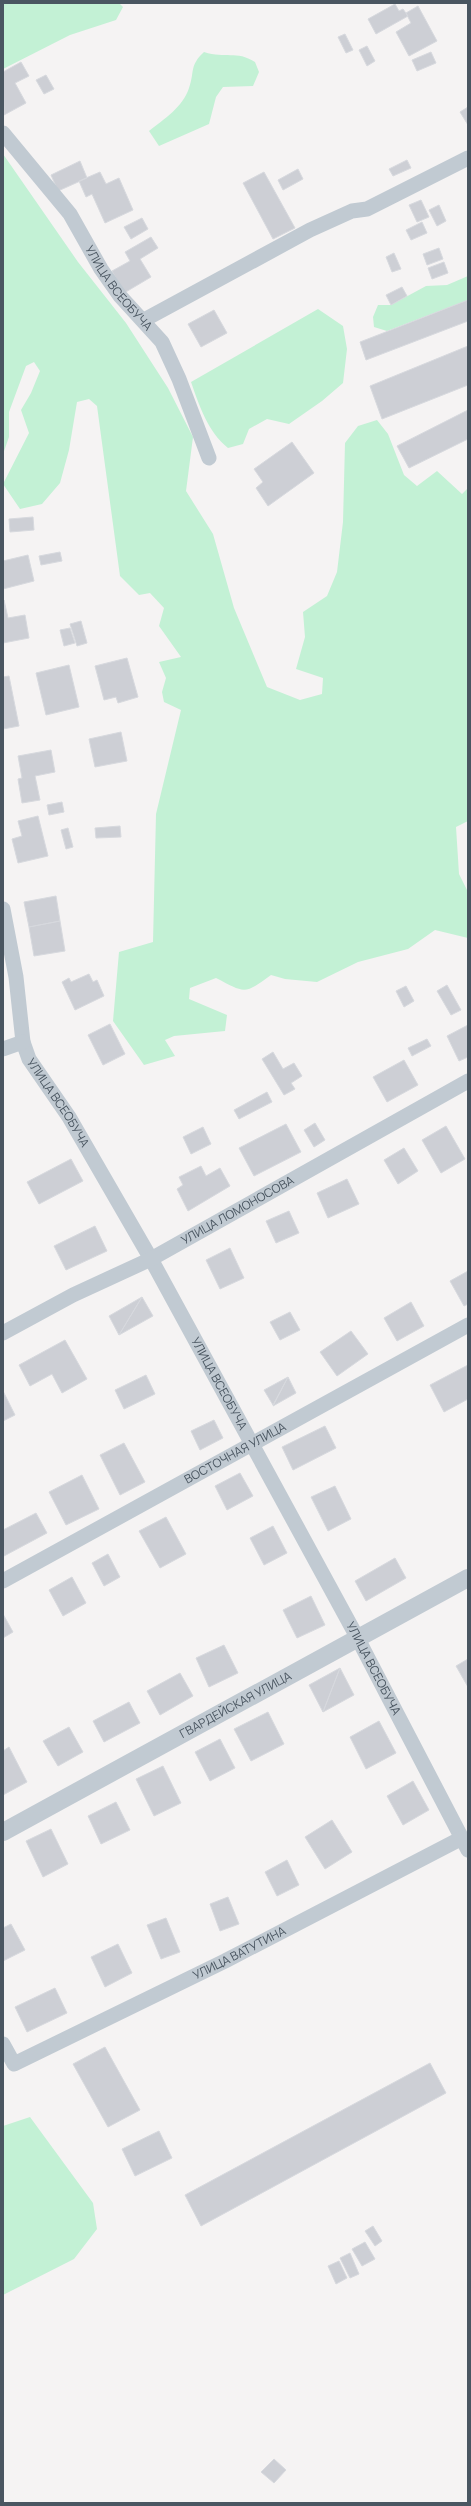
<svg xmlns="http://www.w3.org/2000/svg" width="471" height="2506" font-family="Manrope,sans-serif">
<style>
.green{fill:#c3f1d5}
.building{fill:#cdcfd5;stroke:#d7d9de}
.lines{fill:none;stroke-linecap:round;stroke-linejoin:round}
.minor{stroke:#c1cad2;stroke-width:15}
.tertiary{stroke:#c1cad2;stroke-width:18}
.labels{text-anchor:middle;stroke-width:3;stroke-linejoin:round;paint-order:stroke}
.street-label{font-size:12px;fill:#4a5661;stroke:#fff}
</style>
<rect width="100%" height="100%" fill="#f5f3f3"/>
<path class="green" d="M3,3h116l4,4 -7,13 -46,15 -67,34z
M204,52c22,7 32,-2 51,10l4,10 -6,14 -30,1 -7,10 -7,27 -50,22 -10,-15c15,-12 34,-24 40,-43 6,-17 0,-22 15,-36z
M3,154l75,108 48,61 42,65 25,49 -7,54 27,43 21,74 33,79 33,13 22,-6 1,-16 -27,-9 9,-32 -2,-25 24,-16 10,-24 6,-50 2,-79 13,-17 19,-6 11,14 16,41 13,11 20,-15 25,23 6,-6v333l-12,6 3,47 9,18v46l-33,-8 -27,19 -50,13 -41,20 -32,-3 -14,-4c-27,20 -26,18 -55,3l-26,10 -1,11 38,16 -2,16 -51,5 -9,4 10,16 -31,9 -31,-44 6,-69 34,-10 3,-128 25,-104 -17,-8 -2,-10 4,-14 -7,-16 22,-5 -22,-31 5,-18 -14,-15 -11,2 -19,-19 -23,-170 -8,-7 -12,3 -8,48 -9,33 -18,21 -22,5 -17,-25 26,-51 -8,-23 10,-17 9,-22 -6,-9 -8,4 -17,46v25l-6,17z
M468,276v24l-81,31 -13,-4 -1,-10 5,-12h13l35,-19 21,-1z
M318,309l25,17 4,23 -4,34 -21,18 -33,23 -22,-5 -18,10 -6,15 -15,4c-20,-16 -29,-43 -37,-66z
M30,2117l63,86 4,26 -23,30 -71,36v-169z"/>
<path class="building" d="M395,4l4,7 4,-2 5,7 -32,18 -8,-15z
M418,6l19,35 -28,15 -13,-24 15,-9 -5,-10z
M345,34l8,16 -7,3 -8,-16z
M367,46l8,15 -8,5 -8,-16z
M431,52l5,11 -19,8 -5,-11z
M21,62l8,14 -14,7 11,20 -22,12 -1,-43z
M46,75l8,14 -10,5 -8,-14z
M468,107v18l-8,-13z
M407,160l4,8 -18,8 -4,-7z
M80,161l7,17 -29,13 -7,-16z
M298,169l5,10 -20,11 -5,-10z
M100,172l6,12 13,-6 14,32 -28,13 -13,-29 -6,3 -7,-16z
M264,172l31,56 -22,11 -30,-56z
M421,200l8,17 -12,5 -8,-17z
M439,205l7,16 -9,5 -8,-16z
M142,218l6,11 -17,10 -7,-12z
M422,222l5,11 -16,7 -5,-10z
M151,237l7,11 -18,11 11,18 -27,16 -12,-22 18,-10 -5,-9z
M439,248l4,11 -16,6 -4,-11z
M394,253l7,16 -9,3 -6,-15z
M444,262l4,11 -16,6 -4,-11z
M402,287l5,9 -16,9 -5,-10z
M468,300v21l-102,39 -6,-18z
M214,310l13,23 -26,14 -13,-23z
M468,346v39l-86,34 -12,-33z
M468,410v29l-59,29 -12,-22z
M292,442l22,31 -46,33 -12,-18 7,-6 -9,-13z
M33,517l1,13 -24,2 -1,-13z
M60,552l2,9 -21,4 -2,-9z
M28,555l6,26 -31,8v-28z
M4,600l4,18 17,-3 4,23 -26,5z
M81,621l6,22 -10,3 -7,-22z
M70,628l5,15 -11,3 -4,-16z
M127,658l11,39 -20,6 -2,-6 -12,3 -9,-34z
M69,665l10,42 -33,8 -10,-42z
M9,676l10,50 -16,3v-52z
M121,732l6,29 -32,6 -6,-28z
M51,750l4,22 -20,4 5,24 -18,3 -4,-24 4,-1 -4,-22z
M62,802l2,10 -15,3 -2,-10z
M38,816l10,40 -30,7 -6,-24 10,-3 -4,-15z
M120,826l1,11 -25,1 -1,-10z
M68,828l5,19 -7,2 -5,-19z
M56,896l4,25 -31,6 -5,-25z
M60,921l5,30 -31,5 -5,-29z
M89,974l4,8 4,-2 7,16 -29,14 -13,-28 7,-4 2,4z
M447,985l14,25 -10,5 -14,-24z
M406,986l8,15 -10,6 -8,-16z
M110,1024l15,30 -22,11 -15,-30z
M468,1025v32l-9,4 -12,-25z
M427,1039l4,7 -19,10 -4,-8z
M273,1052l10,17 11,-6 8,13 -11,7 4,6 -11,6 -22,-36z
M404,1060l14,25 -31,17 -14,-25z
M267,1092l5,10 -33,17 -5,-9z
M315,1123l10,17 -11,7 -10,-17z
M286,1124l15,28 -47,24 -15,-28z
M446,1126l19,33 -24,14 -19,-33z
M203,1127l8,17 -20,10 -8,-17z
M404,1148l14,23 -20,13 -14,-24z
M71,1159l12,22 -44,23 -12,-22z
M201,1166l5,10 14,-8 10,18 -42,25 -11,-22 6,-4 -4,-8z
M347,1179l12,25 -31,14 -11,-25z
M289,1211l10,22 -23,10 -10,-22z
M95,1226l12,25 -41,19 -12,-24z
M230,1248l14,30 -24,11 -14,-29z
M468,1271v33l-4,2 -14,-25z
M142,1297l-23,38 -10,-19z
M142,1297l11,19 -34,19z
M411,1302l13,24 -27,15 -13,-23z
M290,1312l10,18 -20,10 -10,-18z
M351,1331l17,23 -31,22 -17,-24z
M65,1340l22,39 -25,14 -10,-19 -22,12 -11,-21z
M468,1365v34l-24,13 -14,-27z
M146,1375l9,19 -31,15 -9,-19z
M288,1377l-15,28 -9,-15z
M288,1377l8,16 -23,13z
M3,1391l12,24 -12,6z
M214,1420l9,18 -23,12 -9,-19z
M325,1426l11,22 -43,22 -11,-23z
M124,1443l21,39 -25,13 -20,-40z
M240,1473l13,23 -26,14 -12,-24z
M82,1475l17,34 -33,16 -17,-33z
M335,1486l16,33 -23,12 -17,-34z
M36,1513l11,20 -43,23 -1,-26z
M166,1517l20,37 -26,14 -21,-37z
M273,1526l14,27 -23,12 -14,-27z
M108,1554l12,23 -16,9 -12,-23z
M395,1558l11,20 -40,23 -11,-20z
M72,1577l14,26 -23,13 -14,-26z
M311,1596l14,29 -28,13 -14,-28z
M3,1614l10,18 -10,6z
M224,1645l14,28 -29,14 -13,-29z
M468,1659v28l-12,-21z
M340,1668l14,27 -31,17z
M340,1668l-17,44 -14,-27z
M180,1673l13,23 -33,19 -13,-24z
M129,1702l11,21 -36,19 -11,-21z
M268,1712l16,32 -33,17 -17,-32z
M379,1721l17,32 -30,16 -16,-32z
M69,1727l14,25 -25,14 -15,-25z
M220,1739l15,29 -25,13 -15,-29z
M9,1747l18,35 -24,13v-44z
M163,1766l18,37 -27,13 -18,-37z
M413,1781l16,29 -26,15 -16,-29z
M116,1802l14,28 -29,14 -13,-28z
M332,1820l20,32 -27,17 -20,-32z
M51,1829l17,35 -25,13 -17,-36z
M287,1860l12,25 -22,11 -12,-24z
M228,1897l11,27 -19,7 -10,-27z
M166,1918l14,34 -19,7 -14,-34z
M11,1924l14,26 -22,11v-33z
M118,1944l14,29 -27,14 -14,-30z
M55,1988l12,25 -40,19 -12,-25z
M105,2047l35,63 -32,17 -35,-63z
M430,2063l16,30 -245,133 -16,-31z
M159,2131l13,27 -37,18 -13,-27z
M373,2226l9,15 -7,5 -10,-15z
M365,2242l10,17 -13,7 -10,-17z
M350,2253l9,21 -9,4 -10,-20z
M339,2261l8,17 -11,6 -8,-18z
M274,2459l12,11 -12,13 -13,-11z"/>
<g class="lines">
<g class="minor">
<path id="s1" d="M3,133l67,81 31,55 19,27 42,46 17,37 30,79"/>
<path d="M144,320l166,-90 42,-19 15,-2 101,-51"/>
<path id="s2" d="M3,909l13,68 7,65 6,17 40,58 82,142 206,378 111,213"/>
<path d="M3,1049l20,-7"/>
<path id="s3" d="M3,1333l70,-38 78,-36 317,-178"/>
<path id="s4" d="M3,1581l465,-256"/>
<path id="s5" d="M3,2044l11,20 211,-103 237,-123"/>
</g>
<path class="tertiary" id="s6" d="M3,1832l465,-254"/>
</g>
<g class="labels">
<g class="street-label">
<text dy="4" stroke="none"><textPath href="#s1" startOffset="194">УЛИЦА ВСЕОБУЧА</textPath></text>
<text dy="4" stroke="none"><textPath href="#s2" startOffset="205">УЛИЦА ВСЕОБУЧА</textPath></text>
<text dy="4" stroke="none"><textPath href="#s3" startOffset="265">УЛИЦА ЛОМОНОСОВА</textPath></text>
<text dy="4" stroke="none"><textPath href="#s2" startOffset="529">УЛИЦА ВСЕОБУЧА</textPath></text>
<text dy="4" stroke="none"><textPath href="#s4" startOffset="265">ВОСТОЧНАЯ УЛИЦА</textPath></text>
<text dy="4" stroke="none"><textPath href="#s2" startOffset="853">УЛИЦА ВСЕОБУЧА</textPath></text>
<text dy="4" stroke="none"><textPath href="#s6" startOffset="265">ГВАРДЕЙСКАЯ УЛИЦА</textPath></text>
<text dy="4" stroke="none"><textPath href="#s5" startOffset="274">УЛИЦА ВАТУТИНА</textPath></text>
</g>
</g>
<rect width="471" height="2506" fill="none" stroke="#4a5661" stroke-width="8"/>
</svg>
